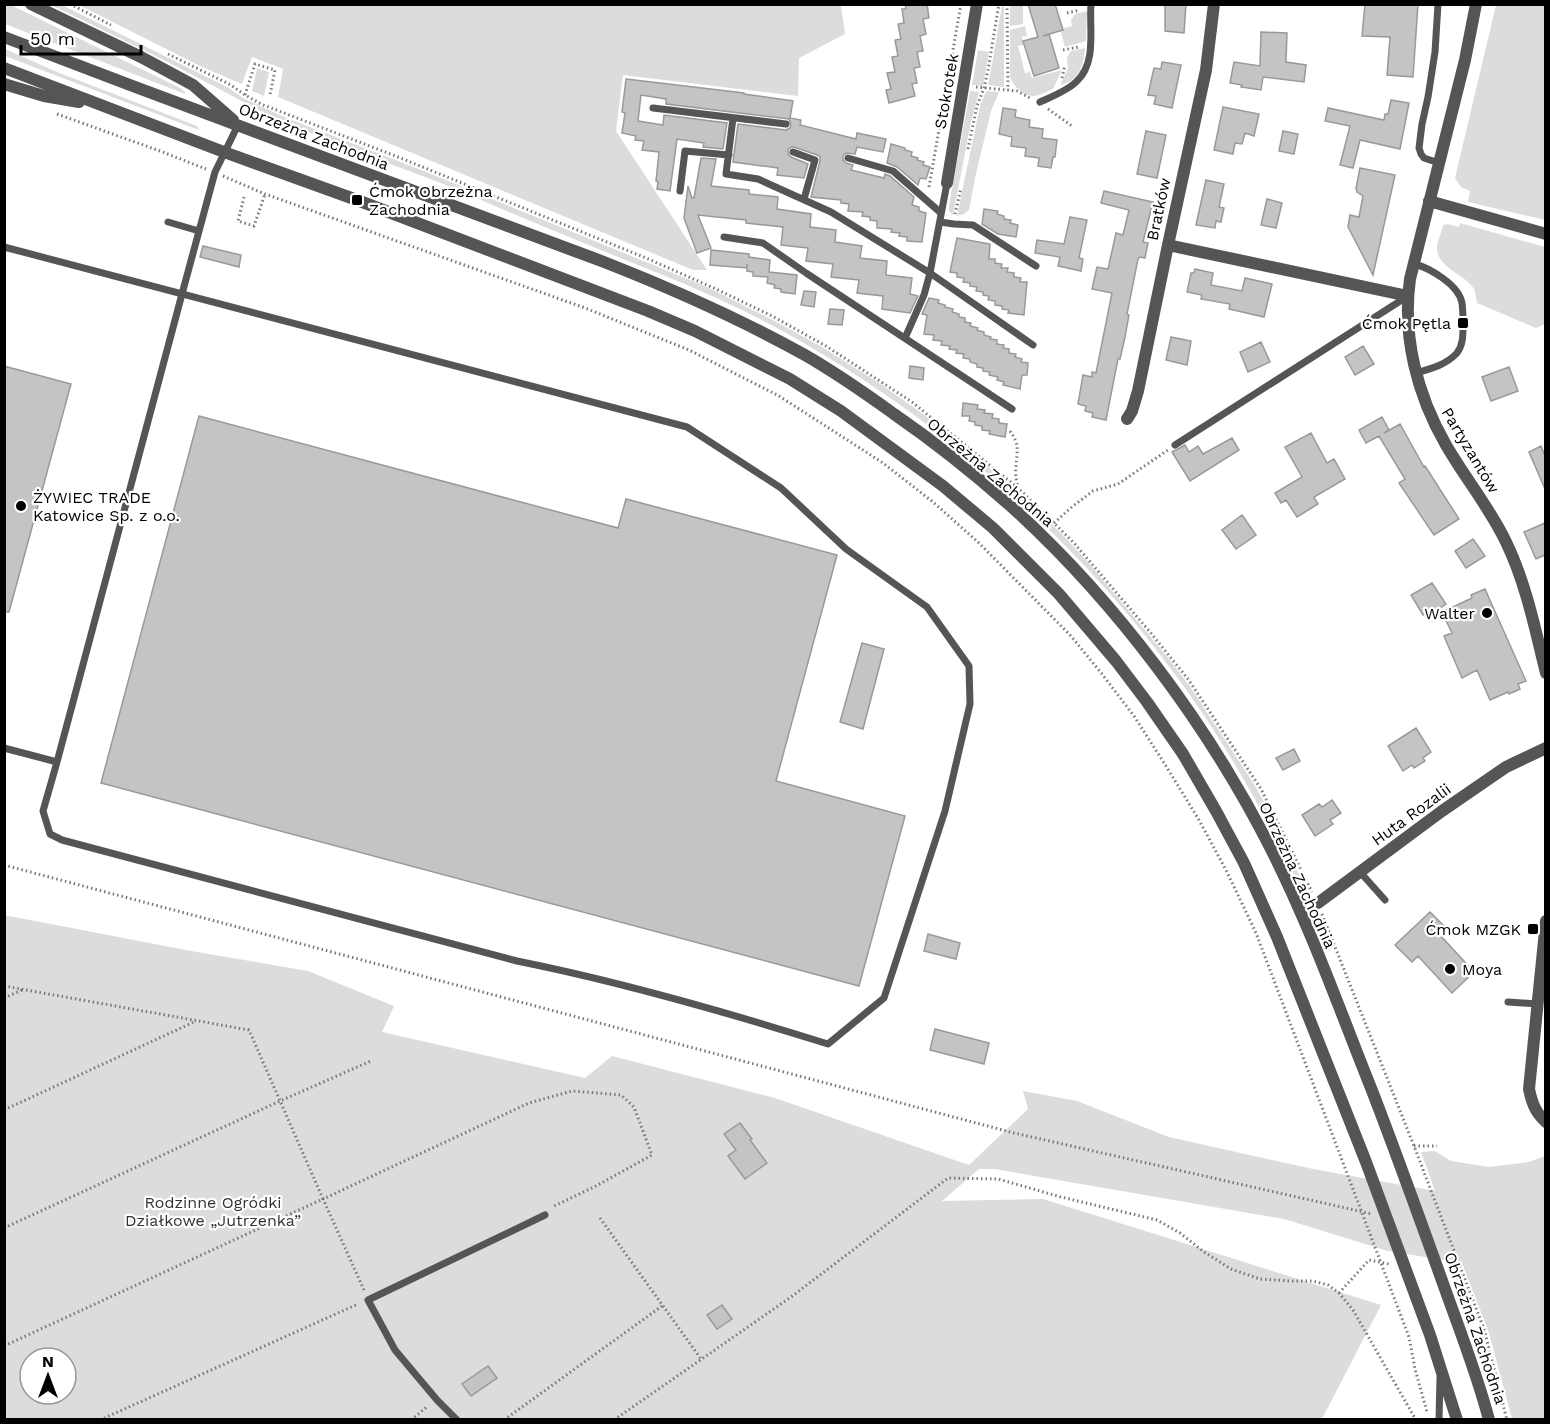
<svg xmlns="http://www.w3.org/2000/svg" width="1550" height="1424" font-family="'Work Sans',sans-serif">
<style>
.green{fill:#dcdcdc;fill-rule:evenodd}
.building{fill:#c4c4c4;stroke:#999;stroke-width:1.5}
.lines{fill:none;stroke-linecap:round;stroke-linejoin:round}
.path{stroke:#777;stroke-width:3;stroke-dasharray:1.5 3;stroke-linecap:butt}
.service{stroke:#555;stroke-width:7}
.minor{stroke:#555;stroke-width:12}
.tertiary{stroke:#555;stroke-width:12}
.poi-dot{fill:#000;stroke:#fff;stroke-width:2}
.labels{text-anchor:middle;stroke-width:4.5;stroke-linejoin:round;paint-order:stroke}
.street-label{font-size:16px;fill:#000;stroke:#fff}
.poi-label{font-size:16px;fill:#000;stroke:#fff;text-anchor:start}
.park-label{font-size:16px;fill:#333;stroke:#fff}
</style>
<rect width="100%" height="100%" fill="#fff"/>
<path class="green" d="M4,5h7l171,84 3,3v2l-180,-70z
M51,5h11l167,83 14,10 41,19 140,54 283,116 66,33 49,27 57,36 44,31 73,59 66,61 26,28 82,98 21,28 65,99 27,51 23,53 -7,-6c-26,-54 -55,-108 -88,-159 -113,-172 -271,-313 -453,-408 -54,-28 -111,-49 -167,-72 -51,-20 -102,-43 -153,-64 -49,-19 -99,-37 -147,-57 -30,-12 -57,-29 -85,-43 -51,-27 -103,-52 -155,-77z
M841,5l4,29 -46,24 -1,38 -175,-21 -7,56 91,139h-14l-415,-173 5,-28 -31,-12 -10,27 -42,-18 -121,-61z
M1002,5h2v82l-16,-2 3,-15z
M1010,5h13v19l-13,2z
M1496,5h49v215l-77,-18 2,-11 -9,-4 -6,-9z
M1087,11l-1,30 -21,6 -5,-18 12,-3 -1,-6 4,-6z
M1025,26l2,10 -5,1 2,8 -6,1 7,27 5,-1 2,6 30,-8 -9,19c-6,2 -14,7 -20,7 -10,0 -20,-10 -23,-19v-47z
M1085,48c-1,17 -6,33 -25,37l8,-16 -1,-12 4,-6z
M5,49l52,23 140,54 2,4 -194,-74z
M978,50l11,2 -6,34 -11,-1z
M257,68l12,4 -5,24 -12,-5z
M970,91l9,1 -8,30 -18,93 -4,-4v-5z
M986,91l13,1 -8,19 -16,67 -6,32 -5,4 -7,2 23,-110z
M1460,223l85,24v77l-9,4 -59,-25c-1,-4 -1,-10 -3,-14 -9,-15 -37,-21 -37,-41 0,-7 5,-16 6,-23l5,-1 11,3z
M4,915l187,36 117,20 86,35 -12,26 203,46 27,-22 163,42 194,67 59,-56 -5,-18 54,10 92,36 144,32 122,22 -14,-39 14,-1 16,10 38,6 40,-5 16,-6v263h-33l-23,-86 -27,-70 -74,-12 -104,-32 -289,-50h-16l-37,32 101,-2 338,106 -59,114h-1317zM30,1358h36v36h-36z"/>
<path class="building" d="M905,4h22l2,14 -6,1 3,15 -6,2 3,15 -6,1 3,15 -6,1 3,15 -5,1 3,12 -26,7 -3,-13 5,-1 -4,-16 8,-1 -3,-15 6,-1 -3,-16 6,-1 -3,-15 6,-1 -2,-14h4z
M1028,4h27l8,26 -20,6 6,-2 10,34 -25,8 -11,-35 15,-4z
M1165,4h21l-2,29 -19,-2z
M1365,4h53l-5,73 -26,-2 3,-38 -28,-1z
M1261,32l26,1 -1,29 20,3 -2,17 -41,-5 -2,13 -20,-3 1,-2 -12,-2 4,-21 26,4z
M1162,62l19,3 -9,43 -18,-4 2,-8 -8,-1 6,-27 7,1z
M626,79l118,14v1l49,7 -3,17 11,2 -1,5 56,14 1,-6 29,6 -3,13 -26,-5 -2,7 -9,-1 -3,3v4l3,3 7,2 -2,5 33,8 1,-4 5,2 24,21 -2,8 7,2v4l7,2 -4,29 -15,-1v-4l-8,-1 1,-3 -9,-1 1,-3 -15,-1v-7l-7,-1v-3l-8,-1 1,-4 -15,-1 1,-7 -8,-1v-3l-30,-3 9,-36v-4l-3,-2 -23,-8h-3l-3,3v4l3,3 17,7 -4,14 -27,-3 1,-7 -45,-6 5,-38 48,6 4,-2 1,-3 -2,-6 -123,-15v-5l-25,-4 -3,26 25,4 1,-10 63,8 -4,26 -20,-2 1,-4 -27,-4 -7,52 -13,-2 1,-7 -2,-1 3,-29 -17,-2 2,-9 -9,-1 1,-4 -14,-3 3,-20 -3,-1z
M1391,100l18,3 -9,46 -40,-9 -7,28 -13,-3 10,-39 -25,-5 3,-13 56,12 1,-6h3z
M1223,107l36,7 -5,22 -9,-3 -3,11 -7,-1 -2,11 -19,-4z
M1003,108l13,2 -1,7 15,3 -1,7 14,2 -1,9 15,2 -2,17h-2l-2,11 -13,-2 1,-8 -14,-2 1,-8 -15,-2 1,-9 -13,-3z
M1146,131l20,4 -9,43 -20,-4z
M1283,131l15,3 -4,20 -15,-3z
M891,144l14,4v2l7,2 -1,4 7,2 -1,2 7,2 -1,3 7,2 -4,12 -6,-1 -2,7 -21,-18 -10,-4z
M701,158l15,1 -5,27 38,4v4l29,3 -1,12 34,5 -1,13 26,3 -1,12 27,4 -2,12 27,3 -1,14 26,3 -2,16 8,2 -8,17 -28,-4 1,-13 -26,-3 2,-13 -28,-3 2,-13 -27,-3 2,-13 -27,-3 2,-18 -37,-4v-3l-48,-5 13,33 -14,5 -13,-35 4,-32 4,12h2z
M1360,168l35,7 -22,100 -25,-48 2,-12 9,2 4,-21 -6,-4 -1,-4z
M1206,180l18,4 -5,23 5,1 -3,14 -5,-1 -1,7 -19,-3z
M1104,191l49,11 -10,40 5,1 -3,15 -5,-1 -2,2 -11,55 2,1 -4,22 -5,22h-2l-12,61 -14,-3 1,-4 -8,-2 1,-5 -8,-2 5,-29 9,2v-5l4,1 16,-80 -20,-4 5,-22 11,2 8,-36 7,2 6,-25 -28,-7z
M1267,199l15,4 -6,25 -15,-3z
M984,209l14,2 -1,3 7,2v3l7,1 -1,3 8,2 -2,12 -18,-3 -16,-10z
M1070,217l17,3 -8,38 4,1 -2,12 -23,-5 2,-9 -25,-4 2,-13 27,4z
M957,238l33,6 -1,15h6v4l7,1 -1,4h7l-1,4 7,1v4l7,1 -1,4h7l-3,33 -16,-2 1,-3 -7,-1v-3l-7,-1v-4l-7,-1 1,-4 -6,-1v-3l-7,-1 1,-4 -7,-1v-3l-7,-1 1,-4 -7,-1v-4l-7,-1z
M203,246l38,9 -2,12 -39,-10z
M711,250l38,4v3l21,3 -1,12 28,3 -2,19 -14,-2v-3l-7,-1 1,-3 -8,-2 1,-6 -15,-1v-4l-6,-1v-7v4l-37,-3z
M1195,269l18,4 -2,12 31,6 3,-13 27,6 -8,33 -35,-8 1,-5 -29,-5 1,-4 -15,-3 4,-19h3z
M804,291l12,1 -2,15 -13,-2z
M929,298l10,2 -1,3 7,2v2l8,2 -1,3 7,2v3l6,1v4l6,1 -1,3 8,2 -1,2 7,2v3l7,2 -1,2 7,1v4l7,1 -1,3 6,1v4l7,1 -1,3 7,2 -1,3 7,1 -1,12h-5l-2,14 -17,-4 1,-3 -7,-2 1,-3 -9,-2 1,-3 -7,-1v-3l-6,-1v-3l-7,-2v-3l-7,-1 1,-4 -8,-1 1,-3 -8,-1 1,-3 -9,-1 1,-4 -9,-1 1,-5 -10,-1 3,-19 -5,-1z
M830,309l14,1 -2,15 -14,-1z
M1171,337l20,4 -4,24 -21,-5z
M1261,342l9,20 -22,10 -8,-20z
M1363,346l11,18 -19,11 -10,-18z
M4,366l67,18 -62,228h-5z
M910,366l14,2 -1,12 -14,-2z
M1509,367l9,24 -27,10 -9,-24z
M963,403l15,2 -1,4 8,1 -1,3 9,1 -1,4 7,1v4l8,1 -2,13 -16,-3 1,-3 -8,-1v-4l-7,-1v-3l-6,-1 1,-5h-8z
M199,416l419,112 8,-29 211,56 -61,226 129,35 -46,170 -758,-203z
M1382,417l7,13 -5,3 16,-9 24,43 1,-1 34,53 -25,16 -35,-52 6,-4 -26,-43 -13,7 -7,-13z
M1311,433l16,30 7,-4 11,20 -31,18 4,7 -21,13 -11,-17 -5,3 -6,-10 27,-16 -17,-30z
M1232,438l7,12 -49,31 -18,-29 13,-7 4,7 9,-6 5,8z
M1541,446l4,10v33l-16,-37z
M1242,515l14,20 -20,14 -14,-19z
M1545,523v32l-9,4 -12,-27z
M1473,539l12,17 -19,12 -11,-17z
M1432,583l14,21 -15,10 -1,-3 -7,4 -12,-20z
M1485,589l41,92 -8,3 2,5 -11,5 -1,-2 -18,8 -13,-30 -15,8 -18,-42 8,-3 -10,-21 30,-14 -1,-3z
M862,643l22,6 -21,80 -23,-7z
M1416,728l15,24 -8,6 2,3 -11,7 -2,-3 -9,6 -15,-25z
M1294,749l6,12 -17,9 -7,-12z
M1332,800l9,13 -11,7 3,4 -18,12 -13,-21 17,-11 3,3z
M1430,912l17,17 -7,6 34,37 -22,21 -34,-37 -6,6 -17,-17z
M928,934l32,9 -4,16 -32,-8z
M935,1029l54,14 -5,21 -54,-14z
M740,1123l12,16 -2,1 17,23 -22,16 -17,-23 8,-6 -12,-16z
M722,1305l10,14 -15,10 -10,-14z
M488,1366l9,12 -26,18 -9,-12z"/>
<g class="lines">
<path class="path" d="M70,4l41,21
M1007,4l1,86
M1067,13l13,-3
M1063,50l16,-3
M168,54l63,31 14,10 16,9 137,53 248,101 70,31 56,27 54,30 86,56 106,86 36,35 20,20 76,89 38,47 73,110 51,103
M1062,78l3,-13
M976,87l41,4 13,7
M245,95l10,-31 20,6 -5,25
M1048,109l24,17
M57,114l103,37 46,18
M968,149l9,-43 7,-18 4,-18 11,-66
M223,176l42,18 320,114 104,42 90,46 104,67 50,39 45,40 93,94 31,38 32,42 32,50 33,54 28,52 29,61 153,404 6,32 12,43
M929,187l32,-183
M244,197l-6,24 16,5 11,-32
M955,214l6,-26
M1010,431c10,14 7,19 6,35 -1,7 0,14 2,21
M1054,523l19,-17 20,-15 25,-7 50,-34
M4,865l1010,268 358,81
M1322,914l92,232 70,183 23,91
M4,986l245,44 74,169 -319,147
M4,998l18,-8
M4,1110l192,-89
M1414,1146h23
M600,1218l101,141
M4,1228l276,-127 91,-40
M364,1290l-41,-91 206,-96 43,-12 49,4 13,12 18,48 -56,31 -44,21
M1339,1293l30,-33 20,4
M100,1420l258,-116
M411,1420l17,-14
M504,1420l158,-114
M614,1420l177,-123 157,-119 50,1 63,18 96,23 23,13 24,19 27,17 29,10 30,2h23l15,4 11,8 14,17 63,110"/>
<path class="service" d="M1438,4l-3,48 -7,45 -6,27 -3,24 2,6 3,4 15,5
M1040,102c11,-5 29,-12 37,-21 20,-19 12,-52 14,-77
M653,108l133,16
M733,118l-7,56 32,5 73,33 99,61 103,72
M793,152l22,8 -11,39
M848,158l45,13 48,42
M680,191l5,-40 44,4
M168,222l31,9
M940,222l14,2 19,1 63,41
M724,237l39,6 43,30 206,136
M4,247l683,180 94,61 65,61 81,58 42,59 1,38 -25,107 -61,187 -56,46c-102,-32 -206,-62 -311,-83l-455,-121 -12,-6 -7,-23 14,-49 125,-468 33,-122 23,-47
M1414,264c16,4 45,21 48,39 1,7 1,16 1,23 0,10 0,19 -6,27 -11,12 -27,16 -41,20
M905,338l19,-43 6,-22 17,-90
M1175,445l233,-149
M4,748l53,14
M1360,872l25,28
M1508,1002l29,2
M457,1420l-20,-20 -42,-50 -27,-50 177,-85
M1439,1420l1,-43"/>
<path class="minor" d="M1476,4l-11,56 -55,219c-8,57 7,116 36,166 19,33 44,63 60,97 20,41 29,87 40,131
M947,183l30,-179
M1429,201l117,33
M1168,245l240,51
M1127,419l5,-8 6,-20 30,-146 38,-175 8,-66
M1299,908l19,-5 124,-92 64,-44 40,-19
M1546,921l-17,168c3,14 6,23 17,33"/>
<path class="tertiary" d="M31,4l110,53 52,28 40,35
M4,37l126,48 474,177c69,27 136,57 201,93 31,18 60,38 89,59 42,29 82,61 120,95 102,93 194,216 257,340 39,77 68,159 100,239 26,67 50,134 74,201 15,42 33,88 44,131
M4,68l220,84 133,48 291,111 47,20 95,48 51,32 102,75 50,42 66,66 57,67 31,41 36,52 33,57 28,52 33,74 89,225 64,173 27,85
M4,84l40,12 35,6"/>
</g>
<g class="poi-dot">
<rect x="351" y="194" width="12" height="12" rx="3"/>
<rect x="1457" y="317" width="12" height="12" rx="3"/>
<circle cx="21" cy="506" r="6"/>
<circle cx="1487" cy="613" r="6"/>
<rect x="1527" y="923" width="12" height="12" rx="3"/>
<circle cx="1450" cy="969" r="6"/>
</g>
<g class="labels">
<g class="street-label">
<text transform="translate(946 91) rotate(-80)" y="6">Stokrotek</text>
<text transform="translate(314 136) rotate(21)" y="6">Obrzeżna Zachodnia</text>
<text transform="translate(1158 209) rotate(-78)" y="6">Bratków</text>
<text transform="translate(1471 450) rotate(59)" y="6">Partyzantów</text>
<text transform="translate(991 472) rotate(40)" y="6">Obrzeżna Zachodnia</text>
<text transform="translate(1411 814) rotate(-36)" y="6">Huta Rozalii</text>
<text transform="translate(1298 875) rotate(65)" y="6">Obrzeżna Zachodnia</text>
<text transform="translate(1476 1328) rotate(71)" y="6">Obrzeżna Zachodnia</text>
</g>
<g class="poi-label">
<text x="369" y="197">Ćmok Obrzeżna<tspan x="369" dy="18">Zachodnia</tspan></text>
<text x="1451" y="329" text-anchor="end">Ćmok Pętla</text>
<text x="33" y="503">ŻYWIEC TRADE<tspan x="33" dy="18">Katowice Sp. z o.o.</tspan></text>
<text x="1475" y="619" text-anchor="end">Walter</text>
<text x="1521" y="935" text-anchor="end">Ćmok MZGK</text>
<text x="1462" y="975">Moya</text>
</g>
<g class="park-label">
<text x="213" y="1208">Rodzinne Ogródki<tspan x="213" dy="18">Działkowe „Jutrzenka”</tspan></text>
</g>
</g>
<rect width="1550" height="1424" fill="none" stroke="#000000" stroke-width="12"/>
<g transform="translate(48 1376)"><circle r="28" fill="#ffffff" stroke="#999999" stroke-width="1.5"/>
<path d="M0-4.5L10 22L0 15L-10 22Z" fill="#000000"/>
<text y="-9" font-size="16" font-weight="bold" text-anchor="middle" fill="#000000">N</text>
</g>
<path d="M21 45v9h120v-9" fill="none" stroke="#000000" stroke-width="3"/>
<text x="30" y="45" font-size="18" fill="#000000" stroke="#ffffff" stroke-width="4.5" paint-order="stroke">50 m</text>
</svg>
